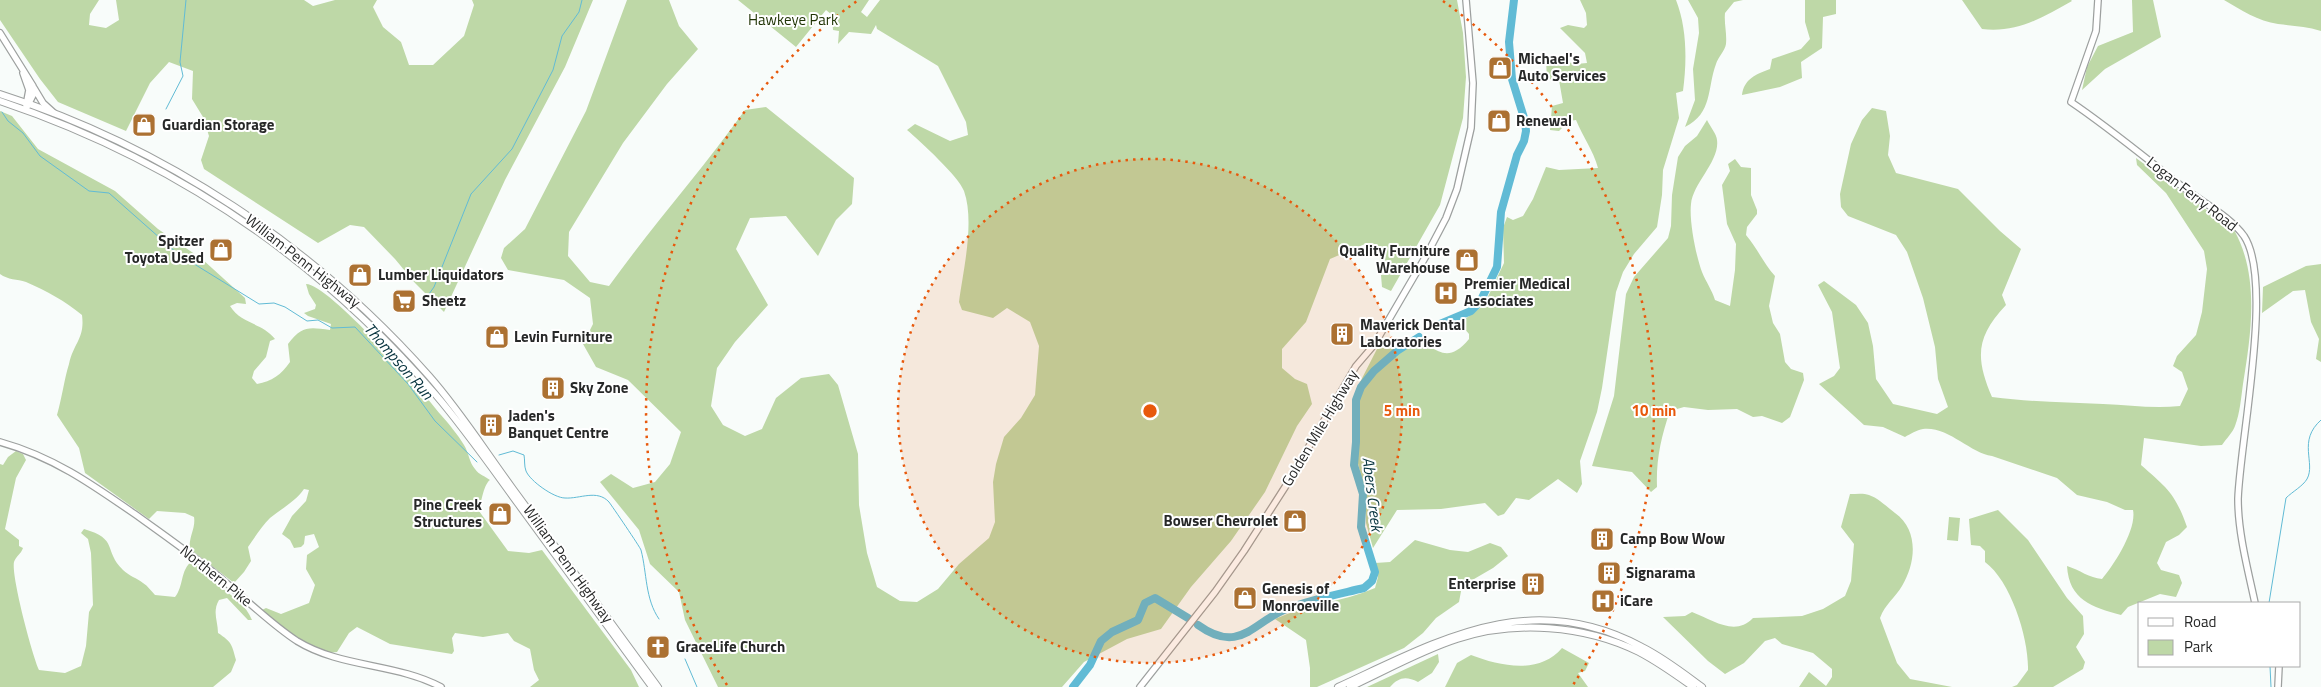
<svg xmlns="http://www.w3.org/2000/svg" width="2321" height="687" font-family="'Titillium Web',sans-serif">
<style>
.green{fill:#bed8a7}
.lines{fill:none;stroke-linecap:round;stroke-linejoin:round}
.stream{stroke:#61bbd5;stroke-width:1}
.river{stroke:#61bbd5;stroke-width:8}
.major-casing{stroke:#9da09f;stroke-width:8}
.highway-casing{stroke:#9da09f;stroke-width:8}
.major{stroke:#fff;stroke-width:5.5}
.highway{stroke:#fff;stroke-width:6}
.ring{fill:none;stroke:#e8590c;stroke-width:2.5;stroke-dasharray:2.5 5}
.labels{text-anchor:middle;stroke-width:4;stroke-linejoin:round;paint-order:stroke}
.park-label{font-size:15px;fill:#1f3304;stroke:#fff}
.poi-label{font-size:15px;font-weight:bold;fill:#272828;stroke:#fff;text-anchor:start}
.street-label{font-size:15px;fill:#272828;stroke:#fff}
.water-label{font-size:16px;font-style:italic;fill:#08343f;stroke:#fff}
.centre{fill:#e8590c;stroke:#fff;stroke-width:2.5}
.ring-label{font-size:15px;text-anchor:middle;font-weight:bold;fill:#e8590c;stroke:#fff;stroke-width:4;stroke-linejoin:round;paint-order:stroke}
</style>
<rect width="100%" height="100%" fill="#f8fcfa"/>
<path class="green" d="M0,0h99l-9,14 -1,11 17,3 13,-8 -3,-20h188l9,6 22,-6h42l-4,7 10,20 18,15 8,23h24l31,-29 10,-31 -2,-5h121l-28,67 -60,113 -61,132 -29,-29 -20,-24 -31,-32 -14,-2 -32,18 -114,-74 -3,-9 8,-24 -6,-19 -11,-18 1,-28 -24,-9 -19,21 -24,48 -68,-29 -18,-23 -40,-59z
M627,0h42l10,26 19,23 -31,35 -44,59 -54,89 -1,24 22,26 19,4c44,-61 93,-116 136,-176l21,-3 88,71 -2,26 -16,16 -18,36 -32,-40 -36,2 -14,31 32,56 -33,37 -18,26 -6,38 12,19 22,11 17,-7 14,-31 25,-20 28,-4 9,11 20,69 1,51 8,48 10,34 23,14 17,1 21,-13 21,-25 30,-26 6,-16 -2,-40 3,-18 8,-27 17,-19 14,-23 4,-49 -9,-24 -23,-14 -14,10 -31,-8 -3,-8c4,-31 16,-80 5,-111 -5,-14 -44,-50 -57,-61l8,-6 35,17 18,-6 -2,-13 -28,-56 -61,-37 -1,-4 -5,9 -22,-2 -11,12 1,-13 -6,-1 -1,-15 -6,-5 -30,37 -58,-47h131l-8,12 6,5 13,-17h577l6,33 3,44 -3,41 -23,87 -49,86 -9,-4 -3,-35 -14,-8 -35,15 -24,63 -24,27v19l13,11 12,5 5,20 -15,22 -32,66 -34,49 -40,46 -30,42 -34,10 -43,23 -22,25h-344l-33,-67 -6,-28 -29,-28 -11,-34 -39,-48 11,-8 22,14 22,-6 15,-18 11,-32 -53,-52 -32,-13 -13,-23 10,-20 -3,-26 -26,-18 -56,-10 -7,-12 3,-10 21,-19 61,-118z
M1580,0h96c11,28 11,61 7,91l-7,2 3,25 -16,52 -1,25 -5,32 -23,27 -11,18 -7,20 -14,96 -5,24 -17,49 2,23 -5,9 -19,-14 -29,21 -13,-2 -12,16 -6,2 -13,-13 -44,6 -44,1 -24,38 -7,-25v-28l-9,-35 -1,-70 22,-43c9,-3 21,-10 31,-9 26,5 35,31 60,1v-5l-5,-6 1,-9 19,-14 20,-42 -1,-35 4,-11 6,3 10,-4 10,-17 13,-32 13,3 39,-2c-5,-18 -15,-31 -22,-48l-7,1 -10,10 -9,-1 2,-24 11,-3 -4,-23 -12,-1 -1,-19 5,-2 25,6 11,-1 -2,-10 -25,-25 8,-3 16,3 3,-3 -1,-12z
M1688,0h55l-9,2 -9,11c-1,11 2,20 1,31 -1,7 -8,13 -10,20 -9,24 -3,49 -31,63l10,-27 -2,-31 6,-36 -1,-15z
M1805,0h31v14l-13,3 -1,31 -21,14 1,16 -22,9 -38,8c2,-16 14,-21 28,-26l2,-10 29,-10 9,-10 -5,-17z
M1962,0h109l1,1c-30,17 -55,32 -90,28z
M2132,0h21l8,37 -56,32 -23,21 5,-23 11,-21 35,-14z
M2224,0h97v31c-15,-5 -28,-5 -43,-7 -20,-3 -37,-14 -54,-24z
M1872,108l14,3 4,25 -2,19 8,18 62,16 42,42 21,18 -19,46 4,10c-30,32 -31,52 -14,92 37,5 74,5 111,7 26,1 51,5 77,2l8,-17 -6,-17 -9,-6 4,-10 19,-21 6,-23 5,-43 -3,-18 -38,-58 -29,-28 -1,-7 98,72c26,46 17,105 9,154 -2,14 -3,29 -8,42 -2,6 -9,13 -13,19l-21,1 -57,-8 -3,27c26,23 34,28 46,62l-8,8 -13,7 -9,21 4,7 18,5 3,8 -6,14 -16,-3 -32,13 -7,8c-29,-8 -52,-15 -54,-49 13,4 22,12 35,13 12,-14 35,-50 31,-69h-8l-18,-8 -30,-7 -20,-17 -65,-22c-22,-3 -44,-30 -69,-27 -6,1 -13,5 -18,8l-22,-10 -19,-2 -45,-41 15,-8 6,-8 -8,-56 -14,-27 6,-4 32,24 12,18 5,23 3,33 17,25 44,10 11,-7 -10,-28 -3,-32 -12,-49 -16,-46 -11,-17 -48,-19 -7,-9 -1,-13 11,-50 11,-24z
M0,111l12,5 26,33 77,42 43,38 44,30 43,39 1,6 -9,-1 -7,3c11,18 33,17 45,33l-5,2 -4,16 -12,14 -2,7 5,6c15,-3 24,-9 33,-22l-2,-18c14,-18 20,-17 42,-14l1,-6 -23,-8 -4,-3 11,-4 1,-4 -7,-11 -3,-10c23,0 118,109 135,131 8,9 17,20 23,30 5,8 5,17 11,24 4,6 10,7 15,11 -6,4 -9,22 -11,31l29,40 21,2 13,-3 89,120 8,17h-109l9,-7 -5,-10 -4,-21 -16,-8 -6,-8 -25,4 -28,-4 -3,5 2,13 -2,3 -62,-10 -33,-17 -8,6 -12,19c-21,5 -60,-30 -75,-42l4,-2 15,6 28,-11 6,-18 -9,-16 1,-14 12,-8 -5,-13 -9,2 -1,8 -3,3 -7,1 -4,-8 -8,-6 10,-18 14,-15 3,-11 -5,-1c-8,12 -23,20 -34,29 -8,8 -15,19 -22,29l3,14 -7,11 -10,11 -44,-34c-2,-11 6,-21 4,-32l-9,-4 -28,-2 -8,8 -64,-46 -6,-25 -22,-33c5,-17 7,-35 12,-51 5,-22 16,-25 13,-49 -17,-14 -35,-24 -56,-33 -9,-3 -18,-2 -26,-8z
M1707,120c3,6 10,15 10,20 3,21 -24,43 -26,64 -2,17 5,52 11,68 4,10 10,18 13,28l15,6 5,-36 1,-26 -9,-20 -5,-39 8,-14 -2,-7 7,-5 6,8 10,1v27l6,15v4l-10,13 -1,8c11,13 18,29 29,41l-6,30 4,17 7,11 5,28 6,7 12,4 1,7 -14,37 -8,6 -20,-7 -9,1 -16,-8 -29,1 -24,-3 -14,4c-9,26 -14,49 -13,76l-6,5 -19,-20 -40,-6 22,-70 12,-102 8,-17 34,-39 3,-12 1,-31 6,-38 7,-11 12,-10z
M2321,264v98l-5,-3 3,-20 -8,-17 -6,-32 -12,1 -31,22 1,-26 43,-21z
M16,451l7,3 3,6 -10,18 -11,51 14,11v6l4,2c-2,6 -7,8 -9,14 -3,14 18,92 25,108l26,3 16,-7 5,-20 3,-34 4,-7 -2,-52 -3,-14 -7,-6 3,-4c35,10 19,21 39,41 6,6 14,8 20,13 5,3 8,8 12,12l20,2c9,-11 5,-27 17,-36 10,9 19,19 30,27 12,10 24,17 30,32h-4l-21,-22 -8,2c-7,12 -1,21 -1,33 14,9 14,12 18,27l-5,12 -18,15h-213v-223l3,1 5,-8z
M1850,494c6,0 14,-1 19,1 9,3 18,12 26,18 24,17 21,50 7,73 -7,12 -17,18 -22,32l17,45 13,16 42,8h-153l10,-15 17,14 6,-9v-8l-19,-16 -31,-9 -7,-6 -10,3 -21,22 -19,11 -17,-13 -45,-44 22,-1 7,-4c21,8 43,25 61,6l49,-2 21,-7 22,-13 6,-15 3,-37 -13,-17z
M1998,510l30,30 39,58 16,18 1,18 -8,13 9,15 -2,7 -30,18h-41l5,-2 11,-15c1,-31 -17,-89 -43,-108v-11l-5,-5 -9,-1 -2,-26z
M1949,517l11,1 -2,23 -11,-1z
M1415,540l35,10 18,2 22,-9 11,4 7,9 -15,12 -31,18 -3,16 -23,16 -13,15 -19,15 -87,39h-7v-19l-4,-28 -31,-21c32,-15 68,-17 100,-31l3,-11 -3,-14 15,-1z
M1562,648l27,15 -4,8 -7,2 10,14h-143l12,-24 14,-8c29,11 68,20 91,-7z
M1438,654l1,8 -7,11 -14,9c-12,-6 -19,-5 -28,5h-23z"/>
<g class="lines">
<path class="stream" d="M166,109l17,-33 -3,-14 6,-62
M2,112l6,9 15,12 17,23 49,35 20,2 69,61 81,50 15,-1 11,4 22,14 11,-1 14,8 23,-1 53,57 27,37 42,41
M429,294l5,-7 37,-93 41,-45 41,-79 9,-34 17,-24 3,-12
M499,455l14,-4 11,4c1,5 0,11 2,16 4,10 28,27 39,27 15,1 32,-9 44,4 3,4 31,45 32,48 6,23 4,49 18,69
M2269,603l17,-105c6,-6 17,-12 21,-19 9,-16 -10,-38 14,-59
M685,659l12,28
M2270,666l1,21"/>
<path class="river" d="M1440,324l31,-13 9,-9 17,-35 4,-55 16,-57 7,-14 2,-10 -1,-10 -13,-42 -3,-37 5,-42
M1198,625c43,31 56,-5 91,-17 24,-9 50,-14 75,-20l8,-7 3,-9 -14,-45 2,-33 -9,-29 2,-23v-42l5,-13 13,-16 23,-20 22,-14
M1073,687l17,-22 11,-24 11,-9 26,-12 7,-17 10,-5 33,20"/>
<g class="major-casing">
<path id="major" d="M2098,0l-2,31 -25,71c40,27 78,59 117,89 19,14 42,26 56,45 30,45 -4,204 -6,263 0,34 10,71 17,104
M0,33l33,53v9l-6,12
M23,73l6,17 -3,16
M34,88l9,15 11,10
M0,442c54,15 93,43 139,75 29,21 58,41 85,64 24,20 47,43 73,60 44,27 99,22 144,46
M1140,687l75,-95 29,-41 43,-67 69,-118 18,-21 52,-89 20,-38 11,-29 14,-61 2,-45 -7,-83
M2278,687l1,-21"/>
</g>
<g class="highway-casing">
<path id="highway" d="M0,94c164,52 315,153 429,282 31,35 56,75 84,113 49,66 97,132 145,198
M0,101c173,58 316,155 435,293 30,35 57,74 84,111 44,61 89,121 133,182
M1338,687c102,-47 192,-100 304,-40 22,11 41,26 60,40
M1350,687c35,-16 70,-36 107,-48 58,-19 127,-14 182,13 19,10 36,22 54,35"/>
</g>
<use href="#major" class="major"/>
<use href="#highway" class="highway"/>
</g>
<circle cx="1150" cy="411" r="252" fill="#e8590c" fill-opacity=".12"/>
<g class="ring">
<circle cx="1150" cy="411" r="252"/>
<path d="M727 685A504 504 0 0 1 857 1M1443 1A504 504 0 0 1 1573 685"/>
</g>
<defs>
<g id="shop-square" transform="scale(1.25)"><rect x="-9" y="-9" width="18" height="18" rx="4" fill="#ac7132" stroke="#fff"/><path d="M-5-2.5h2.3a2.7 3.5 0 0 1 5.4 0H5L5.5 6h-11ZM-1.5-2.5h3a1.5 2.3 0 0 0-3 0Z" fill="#fff"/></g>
<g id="hospital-square" transform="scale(1.25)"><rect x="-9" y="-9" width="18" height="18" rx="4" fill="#ac7132" stroke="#fff"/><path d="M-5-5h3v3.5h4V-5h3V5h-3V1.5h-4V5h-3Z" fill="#fff"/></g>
<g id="supermarket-square" transform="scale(1.25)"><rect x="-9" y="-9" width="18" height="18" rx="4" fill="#ac7132" stroke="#fff"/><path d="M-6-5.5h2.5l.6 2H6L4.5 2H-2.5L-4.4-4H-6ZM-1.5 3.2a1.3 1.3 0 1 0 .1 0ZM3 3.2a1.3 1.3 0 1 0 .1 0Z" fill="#fff"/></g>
<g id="building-square" transform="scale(1.25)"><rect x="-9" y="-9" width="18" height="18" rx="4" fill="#ac7132" stroke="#fff"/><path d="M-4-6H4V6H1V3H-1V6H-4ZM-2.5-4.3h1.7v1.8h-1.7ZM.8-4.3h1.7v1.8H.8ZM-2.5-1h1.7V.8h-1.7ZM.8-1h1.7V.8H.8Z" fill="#fff"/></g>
<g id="church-square" transform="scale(1.25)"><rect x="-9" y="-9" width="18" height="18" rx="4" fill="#ac7132" stroke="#fff"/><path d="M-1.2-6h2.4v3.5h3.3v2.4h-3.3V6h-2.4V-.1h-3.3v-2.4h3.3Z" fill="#fff"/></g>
</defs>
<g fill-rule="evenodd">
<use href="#shop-square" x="1500" y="68"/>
<use href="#shop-square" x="1499" y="121"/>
<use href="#shop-square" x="144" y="125"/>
<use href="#shop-square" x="221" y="250"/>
<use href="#shop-square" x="1467" y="260"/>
<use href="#shop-square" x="360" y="275"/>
<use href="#hospital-square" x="1446" y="293"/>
<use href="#supermarket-square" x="404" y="301"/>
<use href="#building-square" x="1342" y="334"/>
<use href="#shop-square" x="497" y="337"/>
<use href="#building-square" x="553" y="388"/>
<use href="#building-square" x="491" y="425"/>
<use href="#shop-square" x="500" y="514"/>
<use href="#shop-square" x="1295" y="521"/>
<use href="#building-square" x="1602" y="539"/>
<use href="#building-square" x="1609" y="573"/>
<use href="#building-square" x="1533" y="584"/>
<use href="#shop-square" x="1245" y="598"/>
<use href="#hospital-square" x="1603" y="601"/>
<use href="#church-square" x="658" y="647"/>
</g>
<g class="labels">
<g class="park-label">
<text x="793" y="25">Hawkeye Park</text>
</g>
<g class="poi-label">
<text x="1518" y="64">Michael's<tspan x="1518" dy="17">Auto Services</tspan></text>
<text x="1516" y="126">Renewal</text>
<text x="162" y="130">Guardian Storage</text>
<text x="204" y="246" text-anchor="end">Spitzer<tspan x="204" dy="17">Toyota Used</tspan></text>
<text x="1450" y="256" text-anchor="end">Quality Furniture<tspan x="1450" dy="17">Warehouse</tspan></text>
<text x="378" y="280">Lumber Liquidators</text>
<text x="1464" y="289">Premier Medical<tspan x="1464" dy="17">Associates</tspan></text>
<text x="422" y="306">Sheetz</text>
<text x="1360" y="330">Maverick Dental<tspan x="1360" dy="17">Laboratories</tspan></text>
<text x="514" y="342">Levin Furniture</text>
<text x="570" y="393">Sky Zone</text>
<text x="508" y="421">Jaden's<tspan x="508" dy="17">Banquet Centre</tspan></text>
<text x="482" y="510" text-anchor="end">Pine Creek<tspan x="482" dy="17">Structures</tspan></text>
<text x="1278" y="526" text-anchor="end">Bowser Chevrolet</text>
<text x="1620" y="544">Camp Bow Wow</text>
<text x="1626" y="578">Signarama</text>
<text x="1516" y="589" text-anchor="end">Enterprise</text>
<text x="1262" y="594">Genesis of<tspan x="1262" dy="17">Monroeville</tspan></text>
<text x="1620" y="606">iCare</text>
<text x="676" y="652">GraceLife Church</text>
</g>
<g class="street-label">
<text transform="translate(2192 194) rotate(38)" y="5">Logan Ferry Road</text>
<text transform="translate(303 261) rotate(38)" y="5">William Penn Highway</text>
<text transform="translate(1320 428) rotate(-59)" y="5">Golden Mile Highway</text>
<text transform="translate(568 564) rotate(54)" y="5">William Penn Highway</text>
<text transform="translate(216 576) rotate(39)" y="5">Northern Pike</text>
</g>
<g class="water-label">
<text transform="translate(399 361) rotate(49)" y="6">Thompson Run</text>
<text transform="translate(1373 494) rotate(83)" y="6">Abers Creek</text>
</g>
</g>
<circle cx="1150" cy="411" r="8" class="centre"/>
<g class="ring-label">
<text x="1402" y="416">5 min</text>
<text x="1654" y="416">10 min</text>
</g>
<rect x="2138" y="602" width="162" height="65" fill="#ffffff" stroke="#a9a9a9"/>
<rect x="2148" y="618" width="25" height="8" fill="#ffffff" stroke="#a9a9a9"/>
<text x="2184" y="627" font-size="15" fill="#272828">Road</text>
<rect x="2148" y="640" width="25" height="15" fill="#bed8a7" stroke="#a9a9a9"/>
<text x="2184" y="652" font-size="15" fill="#272828">Park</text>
</svg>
